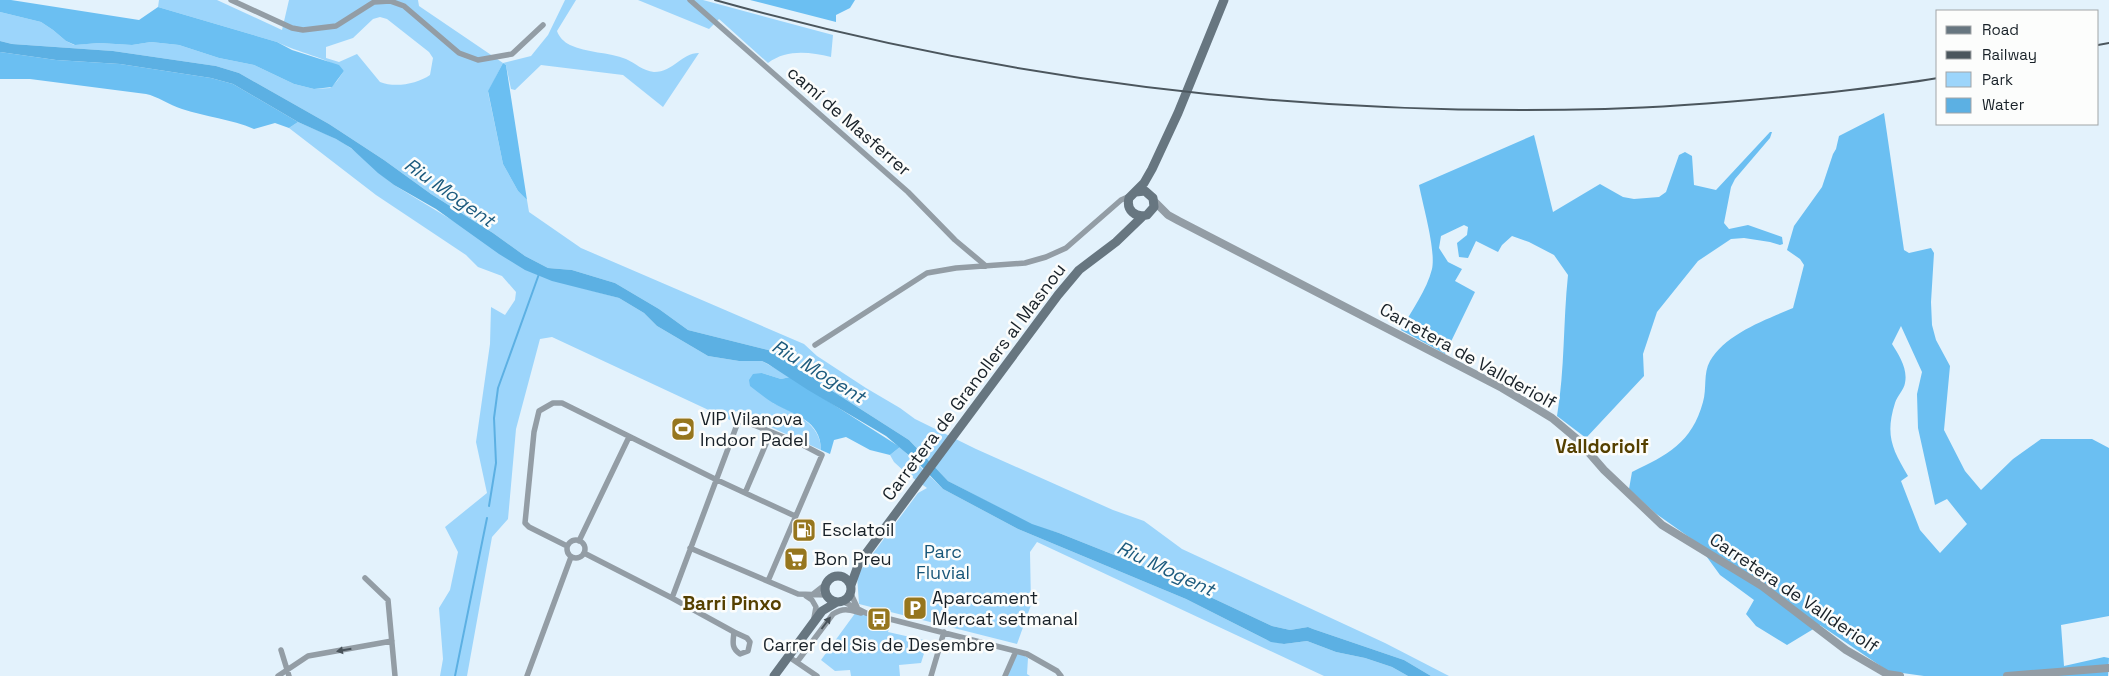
<svg xmlns="http://www.w3.org/2000/svg" width="2109" height="676" font-family="'Space Grotesk',sans-serif">
<style>
.green{fill:#9cd5fb;fill-rule:evenodd}
.forest{fill:#6bbff2;fill-rule:evenodd}
.water{fill:#5cb0e3}
.lines{fill:none;stroke-linecap:round;stroke-linejoin:round}
.stream{stroke:#5cb0e3;stroke-width:2}
.minor{stroke:#939da5;stroke-width:5.5}
.tertiary{stroke:#939da5;stroke-width:8}
.secondary{stroke:#677680;stroke-width:9}
.rail{stroke:#4b565d;stroke-width:2}
.oneway{fill:#49535a}
.labels{text-anchor:middle;stroke-width:5;stroke-linejoin:round;paint-order:stroke}
.street-label{font-size:18px;fill:#182128;stroke:#fcfdfc}
.poi-label{font-size:18px;fill:#182128;stroke:#fcfdfc;text-anchor:start}
.park-label{font-size:18px;fill:#175679;stroke:#fcfdfc}
.water-label{font-size:19px;font-style:italic;fill:#1d5b7e;stroke:#fcfdfc}
.neighbourhood-label{font-size:19px;font-weight:bold;fill:#554000;stroke:#fcfdfc}
</style>
<rect width="100%" height="100%" fill="#e3f2fc"/>
<path class="green" d="M159,0h58l65,30 7,-30h129l1,6 84,57 28,-7 17,-21 17,-35h11l-19,31c2,6 7,11 13,14 16,8 39,7 56,14 9,4 17,12 28,13 20,0 27,-19 45,-19l-36,54 -40,-32 -82,-10 -26,25 -4,-1 -5,-24 -3,-2 -15,29 15,72 15,27 9,9 2,12 52,36 223,96 13,12 49,32 34,20 15,11 61,30 137,61 31,11 38,28 203,94 64,33h-18l-27,-16 -91,-31 -5,-2 -18,3 -18,-4 -115,-54 -98,-39 -27,-8 -84,-44 -39,-41 -86,-55 -29,-22 -22,-12 -84,-21 -29,-21 -44,-26 -43,-13 -24,-2 -23,-12 -32,-23 -62,-39 -47,-34 -55,-36 -90,-51 -23,-7 -103,-15 -101,-7 -12,-3v-29l41,10 12,8 13,11 8,4 25,-2 33,2 19,-3 28,3 40,13 35,7 40,19 20,5 16,-1 7,-7 7,-10c-15,-13 -48,-19 -67,-29l-119,-35zM380,17l7,2 42,33 4,6 -3,17c-13,9 -35,13 -50,7l-23,-28 -18,8 -13,-4v-11l27,-9 20,-19z
M638,0h65l130,35 -2,22c-22,-5 -44,-8 -63,6l-49,-44 -10,10z
M298,122c18,8 38,15 54,27 15,12 27,25 42,36l155,94 70,19 25,15 13,13 51,30 31,5h23l25,14 3,2 -9,2 -19,-6 11,30c21,10 48,20 48,47l-85,-39 -6,9 -178,-83 -12,2 -24,90 -8,90 -16,18 -25,139h-27l3,-17 -4,-51 11,-18 8,-38 -13,-25 42,-34 -11,-51 14,-98 1,-37 14,8 10,-15 1,-8 -14,-16 -24,-9 -12,-12 -90,-60 -87,-67z
M900,447l43,42 75,40 168,70 81,41 17,4 23,-3 29,11 29,6 27,9 16,9h-84l-287,-134 -7,10 1,53 -14,39 -158,-40 -2,-29 61,-82 9,-5 -21,-15 -12,-11 -4,-7z
M856,612l35,9 -3,11 40,9 -7,22 -22,2 1,11h-49l-1,-6 -15,1 -14,-11z
M1016,651l12,7 -1,16 3,2h-25z"/>
<path class="forest" d="M0,0h11l128,20 19,-13 119,35 15,8 47,15 5,6 -12,16 -18,2 -20,-5 -40,-19 -35,-7 -40,-13 -28,-3 -19,3 -33,-2 -24,2 -9,-4 -13,-11 -12,-8 -41,-10z
M750,0h105l-5,8 -14,7v7z
M0,52l56,8 64,4 91,14 22,6 65,38 -9,6 -14,-5 -21,6c-23,-10 -48,-12 -72,-20 -13,-4 -25,-13 -36,-15l-116,-15h-30z
M503,63l3,2 21,135 -9,-9 -15,-27 -15,-73z
M1884,113l20,137 5,3 22,-5 3,5 -3,49 1,23 4,15 14,26 -6,64 21,41 16,19 32,-31 28,-20h51l17,9v168l-48,9 3,41 40,-9 5,1 -1,18h-184l-36,-5 -68,-46 -33,20 -31,-19 -10,-12 8,-14 -34,-25 -24,-33 -41,-29 -26,-24 3,-17c35,-17 60,-29 71,-70 4,-13 0,-29 7,-41 15,-27 57,-42 83,-53l11,-43 -4,-6 -13,-9 7,-24 28,-39 11,-33 3,-5 3,-13zM1901,326l21,46 -5,22 1,34 17,77 12,-6 20,25 -27,29 -20,-23 -19,-49 7,-5c-16,-27 -23,-41 -13,-73 2,-7 9,-13 10,-20 3,-14 -6,-28 -13,-39z
M1770,132h2l-2,6 -35,41 -4,8 -7,36 5,6 19,-4 34,12 1,7 -3,1 -10,-3 -26,-4 -13,1 -33,22 -41,51 -14,42 1,22 -58,62 -29,-22c8,-47 6,-94 11,-141l-14,-20 -25,-13 -17,-6 -10,9 -4,7 -22,-11 -8,17 -9,-1 -2,-14 10,-8 1,-8 -4,-2 -23,11 -2,12 9,14 14,7 -7,12 20,11 -30,62 -44,-24c10,-19 26,-40 31,-61 4,-19 -9,-63 -13,-84l115,-50 19,77 47,-28 23,13 11,2 25,-2 7,-5 13,-37 6,-3 7,4 2,29 22,5z
M762,373l19,6 9,-2 110,70 -10,8 -20,-5 -24,-13 -12,3 -4,14 -9,-4c0,-30 -27,-35 -48,-47 -8,-5 -15,-11 -23,-17l-1,-6 4,-6z"/>
<path class="water" d="M0,41l12,3 101,7 103,15 23,7 90,51 55,36 47,34 62,39 32,23 23,12 24,2 43,13 44,26 29,21 84,21 22,12 29,22 86,55 39,41 84,43 27,9 98,39 115,54 18,4 18,-3 5,2 91,31 27,16h-23l-16,-9 -27,-9 -29,-6 -29,-11 -23,3 -13,-2 -85,-43 -168,-70 -75,-40 -25,-26 -32,-27 -78,-46 -40,-26 -6,-3h-23l-31,-5 -51,-30 -13,-13 -25,-15 -67,-17 -27,-11 -26,-16 -63,-45 -42,-24 -16,-12 -27,-25 -15,-9 -38,-17 -65,-38 -22,-6 -91,-14 -64,-4 -56,-8z"/>
<g class="lines">
<path class="stream" d="M489,506l7,-43 -2,-45 4,-30 41,-114
M455,676l32,-158"/>
<path class="minor" d="M231,0l61,28 11,2 33,-4 38,-24 16,-1 14,5 55,47 19,7 34,-6 31,-29
M690,0l218,192 47,48 31,26
M815,345l112,-72 29,-5 69,-5 21,-6 20,-9 55,-48 9,-4
M745,493l26,-61
M567 549a9 9 0 1 1 18 0a9 9 0 1 1-18 0Z
M579,541l50,-104
M567,546l-38,-19 -4,-4 9,-91 5,-21 14,-8h9l153,76 80,37
M690,548l108,46 28,1
M584,553l88,45 62,34c-1,10 -3,16 6,22l8,-3 2,-9 -3,-4 -13,-6
M365,578l23,22 7,76
M851,594l6,13
M812,595l14,-11
M806,596l6,4 4,7 -2,11
M672,598l66,-176 6,-1 59,24 19,10 -54,126
M844,602l22,11 161,41 30,17 4,5
M281,650l8,26
M789,657l28,19
M797,662l36,-48c11,-7 17,-4 28,-1
M278,676l30,-20 84,-15
M527,676l44,-119
M931,676l13,-44
M1005,676l11,-25"/>
<path class="tertiary" d="M1153,200l15,15 11,6 323,167 50,30 25,21 27,31 58,55 100,61 84,64 41,24 13,2
M2007,676l102,-8"/>
<path class="secondary" d="M1136,192l9,-1 8,7 1,9 -7,8c-12,3 -21,-5 -18,-17l15,-15 8,-14 26,-56 46,-113
M825 589a13 13 0 1 1 26 0a13 13 0 1 1-26 0Z
M851,585l8,-22 199,-268 21,-25 37,-28 27,-26
M774,676l48,-65 15,-9"/>
<path class="rail" d="M715,0c289,81 590,117 890,109 76,-2 152,-9 228,-17 35,-4 70,-8 105,-14
M2098,45l11,-2"/>
</g>
<defs><path id="oneway-solid" d="M-6-.8H1V-3.2L6.5 0L1 3.2V.8H-6Z" transform="scale(1.25)"/></defs>
<g class="oneway">
<use href="#oneway-solid" transform="translate(826 623) rotate(-53)"/>
<use href="#oneway-solid" transform="translate(344 650) rotate(170)"/>
</g>
<defs>
<g id="stadium-square" transform="scale(1.25)"><rect x="-9" y="-9" width="18" height="18" rx="4" fill="#96761e" stroke="#fcfdfc"/><path d="M0-5a6.5 5 0 1 0 0 10a6.5 5 0 1 0 0-10ZM-3.5-1.8h7v3.6h-7Z" fill="#fff"/></g>
<g id="fuel-square" transform="scale(1.25)"><rect x="-9" y="-9" width="18" height="18" rx="4" fill="#96761e" stroke="#fcfdfc"/><path d="M-5.5-6h7V0h2V4h1.3V-2.5L3-4.5l.8-.8L6-3V5H2.5V1h-1V6h-7ZM-4.2-4.7v3.2H.2V-4.7Z" fill="#fff"/></g>
<g id="supermarket-square" transform="scale(1.25)"><rect x="-9" y="-9" width="18" height="18" rx="4" fill="#96761e" stroke="#fcfdfc"/><path d="M-6-5.5h2.5l.6 2H6L4.5 2H-2.5L-4.4-4H-6ZM-1.5 3.2a1.3 1.3 0 1 0 .1 0ZM3 3.2a1.3 1.3 0 1 0 .1 0Z" fill="#fff"/></g>
<g id="parking-square" transform="scale(1.25)"><rect x="-9" y="-9" width="18" height="18" rx="4" fill="#96761e" stroke="#fcfdfc"/><path d="M-3.5-5.5H1a3.5 3.5 0 0 1 0 7H-1V5.5H-3.5ZM-1-3.4V-.6H.8a1.4 1.4 0 0 0 0-2.8Z" fill="#fff"/></g>
<g id="bus-square" transform="scale(1.25)"><rect x="-9" y="-9" width="18" height="18" rx="4" fill="#96761e" stroke="#fcfdfc"/><path d="M-5-6H5V4H4V6H2V4H-2V6H-4V4H-5ZM-3.5-4V0h7V-4ZM-3.5 1.2v1.5H-2V1.2ZM2 1.2v1.5H3.5V1.2Z" fill="#fff"/></g>
</defs>
<g fill-rule="evenodd">
<use href="#stadium-square" x="683" y="429"/>
<use href="#fuel-square" x="804" y="530"/>
<use href="#supermarket-square" x="796" y="559"/>
<use href="#parking-square" x="915" y="608"/>
<use href="#bus-square" x="879" y="619"/>
</g>
<g class="labels">
<g class="street-label">
<text transform="translate(849 121) rotate(41)" y="6">camí de Masferrer</text>
<text transform="translate(1468 356) rotate(29)" y="6">Carretera de Vallderiolf</text>
<text transform="translate(974 382) rotate(-53)" y="6">Carretera de Granollers al Masnou</text>
<text transform="translate(1794 593) rotate(34)" y="6">Carretera de Vallderiolf</text>
</g>
<g class="poi-label">
<text x="700" y="425">VIP Vilanova<tspan x="700" dy="21">Indoor Padel</tspan></text>
<text x="822" y="536">Esclatoil</text>
<text x="814" y="565">Bon Preu</text>
<text x="932" y="604">Aparcament<tspan x="932" dy="21">Mercat setmanal</tspan></text>
<text x="879" y="651" text-anchor="middle">Carrer del Sis de Desembre</text>
</g>
<g class="park-label">
<text x="943" y="558">Parc<tspan x="943" dy="21">Fluvial</tspan></text>
</g>
<g class="water-label">
<text transform="translate(450 192) rotate(35)" y="7">Riu Mogent</text>
<text transform="translate(819 371) rotate(31)" y="7">Riu Mogent</text>
<text transform="translate(1166 568) rotate(25)" y="7">Riu Mogent</text>
</g>
<g class="neighbourhood-label">
<text x="1602" y="453">Valldoriolf</text>
<text x="732" y="610">Barri Pinxo</text>
</g>
</g>
<rect x="1936" y="10" width="162" height="115" fill="#fcfdfc" stroke="#a1a5a7"/>
<rect x="1946" y="26" width="25" height="8" fill="#677680" stroke="#a1a5a7"/>
<text x="1982" y="35" font-size="15" fill="#182128">Road</text>
<rect x="1946" y="51" width="25" height="8" fill="#4b565d" stroke="#a1a5a7"/>
<text x="1982" y="60" font-size="15" fill="#182128">Railway</text>
<rect x="1946" y="72" width="25" height="15" fill="#9cd5fb" stroke="#a1a5a7"/>
<text x="1982" y="85" font-size="15" fill="#182128">Park</text>
<rect x="1946" y="98" width="25" height="15" fill="#5cb0e3" stroke="#a1a5a7"/>
<text x="1982" y="110" font-size="15" fill="#182128">Water</text>
</svg>
